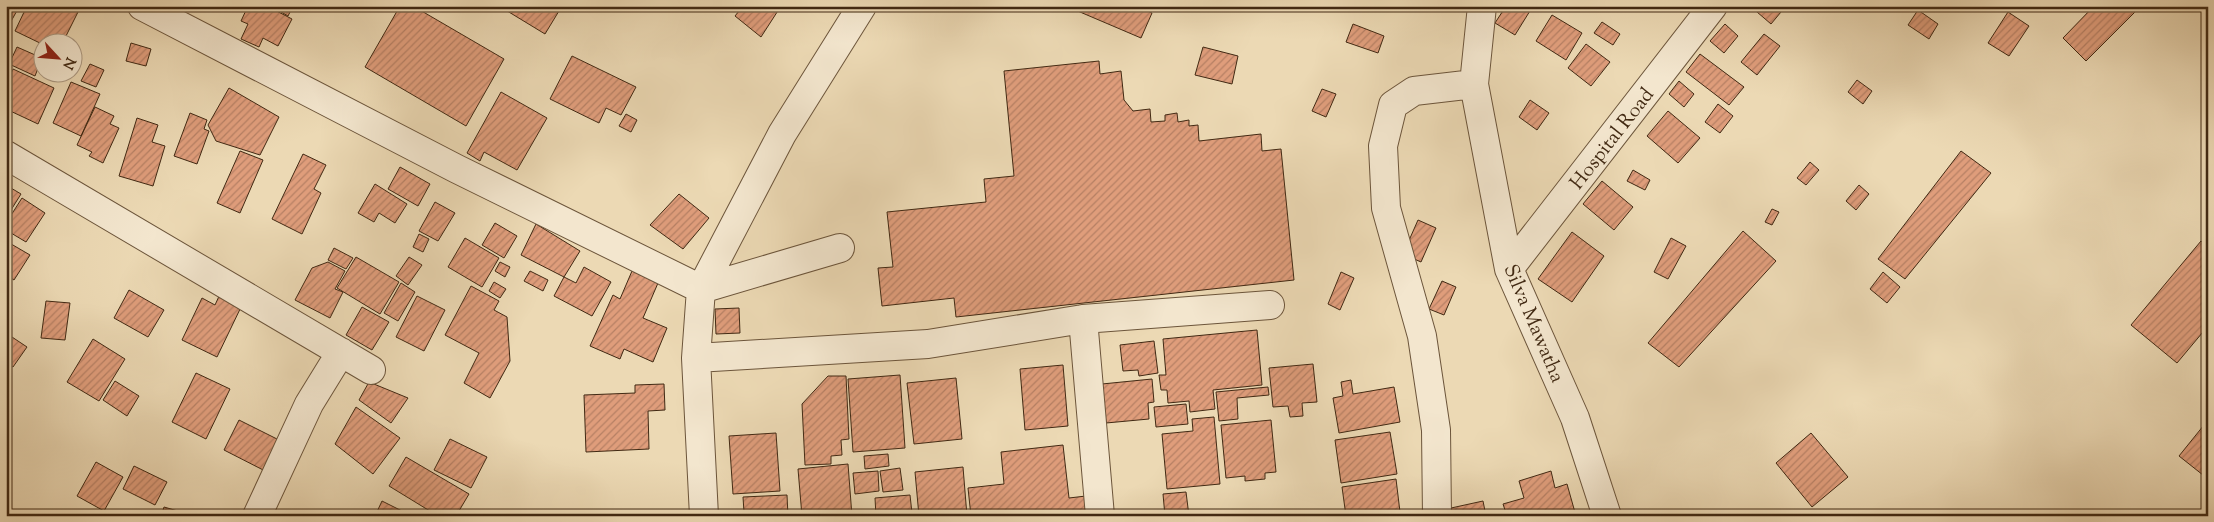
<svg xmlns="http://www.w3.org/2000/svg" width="2214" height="522" font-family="'Sorts Mill Goudy',serif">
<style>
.building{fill:url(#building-hatch);stroke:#412913}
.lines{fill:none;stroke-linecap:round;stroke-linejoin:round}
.minor-casing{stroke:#6c553b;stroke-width:30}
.minor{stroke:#f3e6ce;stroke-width:28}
.labels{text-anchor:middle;stroke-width:4;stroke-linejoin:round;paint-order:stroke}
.street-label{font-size:20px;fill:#412913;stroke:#f3e6ce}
</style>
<defs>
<pattern id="building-hatch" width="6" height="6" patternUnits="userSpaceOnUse" patternTransform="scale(1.25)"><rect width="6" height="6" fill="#df9d7b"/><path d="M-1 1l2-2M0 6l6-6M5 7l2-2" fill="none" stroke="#b68064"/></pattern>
</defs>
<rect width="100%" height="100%" fill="#ecd9b4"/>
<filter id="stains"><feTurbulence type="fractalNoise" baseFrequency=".004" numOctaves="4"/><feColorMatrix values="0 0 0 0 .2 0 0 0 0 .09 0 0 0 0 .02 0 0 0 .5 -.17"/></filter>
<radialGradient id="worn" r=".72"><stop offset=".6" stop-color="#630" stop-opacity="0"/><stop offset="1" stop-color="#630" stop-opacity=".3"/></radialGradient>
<path class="building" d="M6,6l13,1 -10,18 -3,-1z
M21,6h60l-18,36h-21v2l-27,-13 10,-21z
M248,6h19l25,13 -14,27 -15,-8 -4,9 -18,-8 7,-15 -7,-3z
M271,6h22l-5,10z
M400,6h13l91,53 -38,67 -101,-59z
M499,6h63l-17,28z
M743,6h38l-20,31 -26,-21z
M1074,6h63l15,7 -11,25 -68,-29z
M1506,6h27l-18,29 -20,-12z
M1750,6h36l-15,18z
M2094,6h47l-55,55 -23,-23z
M1918,10l20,14 -9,15 -21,-14z
M2008,12l21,14 -20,30 -21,-13z
M1552,15l30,18 -16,27 -30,-19z
M1602,22l18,12 -7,11 -19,-12z
M1353,24l31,12 -6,17 -32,-11z
M1725,24l13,12 -14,17 -14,-12z
M1764,34l16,12 -23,29 -16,-13z
M131,43l20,6 -5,17 -20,-5z
M1586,44l24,18 -19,24 -23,-18z
M17,47l25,11 -7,18 -26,-12z
M1203,47l35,9 -6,28 -37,-9z
M1700,54l44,33 -15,18 -43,-33z
M572,56l64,31 -15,28 -15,-7 -7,15 -49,-24z
M1099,61l1,13 21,-3 3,29 9,11 17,-2 1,13 14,-1v-6l12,-2 1,9 11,-2v6l9,-1 1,16 62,-7 1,17 19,-2 13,131 -338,37 -2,-19 -72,8 -4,-38 15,-1 -6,-55 99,-10 -2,-23 30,-3 -10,-105z
M90,64l14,6 -8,17 -15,-6z
M13,69l41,19 -16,36 -32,-15v-25z
M1857,80l15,11 -9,13 -15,-12z
M1679,81l15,13 -10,13 -15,-13z
M71,82l29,12 -19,42 -28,-13z
M229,88l50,29 -19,38 -44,-14 -8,-16z
M1322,89l14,5 -10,23 -14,-6z
M501,92l46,26 -30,52 -33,-18 -4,9 -13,-8z
M1530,100l19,13 -12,17 -18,-13z
M1718,104l15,12 -13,17 -15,-11z
M95,107l19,9 -4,8 9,4 -16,35 -14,-7 3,-4 -15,-7z
M1668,111l32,27 -22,25 -31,-27z
M190,113l17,7 -3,9 5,2 -12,33 -23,-8z
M626,114l11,6 -6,12 -12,-6z
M137,118l21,7 -6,17 13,4 -12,40 -34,-10z
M240,151l23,9 -23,53 -23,-10z
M1961,151l30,22 -86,106 -27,-20z
M303,154l23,11 -12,24 7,4 -19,41 -30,-15z
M1810,162l9,8 -13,15 -9,-7z
M400,167l30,17 -12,22 -30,-17z
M1633,170l17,10 -5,10 -18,-9z
M1602,181l31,26 -19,23 -31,-26z
M375,184l32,20 -12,19 -16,-10 -5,9 -16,-9z
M6,185l15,9 -15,24z
M1859,185l10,9 -13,16 -10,-9z
M679,194l30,24 -26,31 -33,-24z
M22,198l23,15 -19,29 -20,-12v-7z
M435,202l20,11 -17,28 -19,-10z
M1772,209l7,3 -7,13 -7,-3z
M1418,220l18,8 -15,34 -18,-8z
M495,223l22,13 -13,22 -22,-13z
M536,224l44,27 -16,26 -43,-22z
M1743,231l33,30 -97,106 -31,-24z
M1572,232l32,24 -32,46 -34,-23z
M419,234l10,5 -6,13 -10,-5z
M465,238l34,20 -17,29 -34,-20z
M1671,238l15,8 -18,33 -14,-7z
M6,241l24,14 -16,25 -8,-5z
M2201,241l7,6v79l-31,37 -46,-38z
M334,248l19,10 -7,11 -18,-9z
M356,257l43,25 -19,32 -43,-26z
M409,257l13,8 -14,20 -12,-9z
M328,262l17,9 -10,18 8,3 -13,26 -35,-18 17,-32z
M500,262l10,5 -5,10 -10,-6z
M584,267l27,15 -19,34 -38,-20 10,-19 12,6z
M530,271l18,9 -5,11 -19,-10z
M632,271l26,12 -15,35 24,10 -14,34 -29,-13 -4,10 -30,-13 23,-51 7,4z
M1341,272l13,6 -14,32 -12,-6z
M1883,272l17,15 -13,16 -17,-14z
M1442,281l14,6 -12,28 -15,-6z
M494,282l12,7 -6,9 -11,-7z
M401,283l14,9 -17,29 -14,-8z
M471,286l28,15 -5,9 13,7 3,44 -20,37 -26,-15 15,-30 -34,-18z
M129,290l35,20 -16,27 -34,-19z
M220,294l22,11 -25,52 -35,-17 20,-42 13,7z
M417,296l28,14 -21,41 -28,-14z
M46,301l24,2 -5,37 -24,-2z
M362,307l27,15 -17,28 -26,-15z
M739,308l1,25 -24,1 -1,-25z
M1257,330l5,55 -49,5 2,19 -25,3 -1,-11 -21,2 -1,-13h-6l-2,-15h7l-3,-36z
M6,333l21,14 -14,20 -7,-4z
M93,339l32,20 -26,42 -32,-19z
M1154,341l4,32 -19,3 -1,-6 -15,1 -3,-26z
M1313,364l4,38 -15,1 1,13 -13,1 -2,-11 -15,1 -4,-39z
M1063,365l5,61 -43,4 -5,-61z
M196,373l34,16 -24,50 -34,-17z
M900,375l5,73 -52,4 -5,-73z
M828,376h18l3,63 -8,1 1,15 -11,1v8l-26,1 -3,-61z
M956,378l6,61 -48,5 -7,-61z
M1152,379l2,23 -6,1 1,16 -43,4 -4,-39z
M1351,380l2,14 41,-7 6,35 -61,11 -6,-35 10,-2 -2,-14z
M115,381l24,15 -12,20 -24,-16z
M369,382l39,16 -17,25 -32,-23z
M664,384l1,26 -17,1 1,38 -63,3 -2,-57 51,-2v-8z
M1268,387l1,8 -32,3 1,21 -19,2 -3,-29z
M1186,404l2,20 -32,3 -2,-20z
M356,407l44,31 -27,36 -38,-30z
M1214,417l6,67 -53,5 -5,-55 31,-3 -1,-12z
M239,420l48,24 -16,30 -47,-24z
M1271,420l5,52 -11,1v6l-20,2v-5l-19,2 -5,-53z
M2208,420v59l-29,-23z
M1390,432l7,42 -56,9 -6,-43z
M776,433l4,58 -47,3 -4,-58z
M1811,433l37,44 -36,30 -36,-44z
M450,439l37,18 -16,31 -37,-18z
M1063,445l6,53 17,-2 2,20h-117l-3,-28 36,-4 -3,-32z
M888,454l1,12 -24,3 -1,-13z
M406,457l63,37 -13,22h-18l-49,-30z
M96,462l27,15 -19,34 -27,-15z
M848,464l4,52h-50l-4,-47z
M134,466l33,16 -12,23 -32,-16z
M963,467l4,49h-48l-4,-44z
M900,468l3,22 -20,2 -3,-21z
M878,471l1,20 -24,3 -2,-21z
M1551,471l4,17 12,-4 9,32h-69l-4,-12 21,-6 -5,-17z
M1396,479l4,33 -24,4h-30l-4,-29z
M1186,492l3,24h-24l-2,-22z
M787,495l1,21h-60v-3l16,-1 -1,-15z
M910,495l2,18 -36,3 -1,-18z
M382,501l30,15h-37z
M1483,501l3,15h-43l-1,-6z
M164,507l31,9h-34z"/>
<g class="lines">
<g class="minor-casing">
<path id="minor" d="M142,6l315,163 244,120 139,-41
M1482,6l-8,78 35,185 66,149 32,98
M6,155l365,215
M1509,269l204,-263
M1083,319l17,197
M696,358l232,-14 155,-25 187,-14
M257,516l52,-112 32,-52
M704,516l-8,-158 5,-69 81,-155 80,-128
M1437,516l-1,-86 -14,-94 -36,-128 -3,-62 10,-41 21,-14 60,-7"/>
</g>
<use href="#minor" class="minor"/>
</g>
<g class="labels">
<g class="street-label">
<text transform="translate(1611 138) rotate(-52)" y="7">Hospital Road</text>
<text transform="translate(1535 323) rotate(67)" y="7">Silva Mawatha</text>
</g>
</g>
<rect width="2214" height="522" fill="none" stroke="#ecd9b4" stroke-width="25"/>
<rect x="8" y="8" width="2199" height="507" fill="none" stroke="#412913" stroke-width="2.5"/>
<rect x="12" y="12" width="2189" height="497" fill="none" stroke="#412913"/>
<g transform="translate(58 58) rotate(116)"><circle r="24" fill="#f3e6ce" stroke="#ac9a83"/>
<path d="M0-4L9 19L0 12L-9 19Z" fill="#8f2418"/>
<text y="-8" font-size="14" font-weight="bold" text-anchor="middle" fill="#412913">N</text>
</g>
<rect width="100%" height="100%" filter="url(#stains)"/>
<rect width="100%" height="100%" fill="url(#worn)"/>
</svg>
